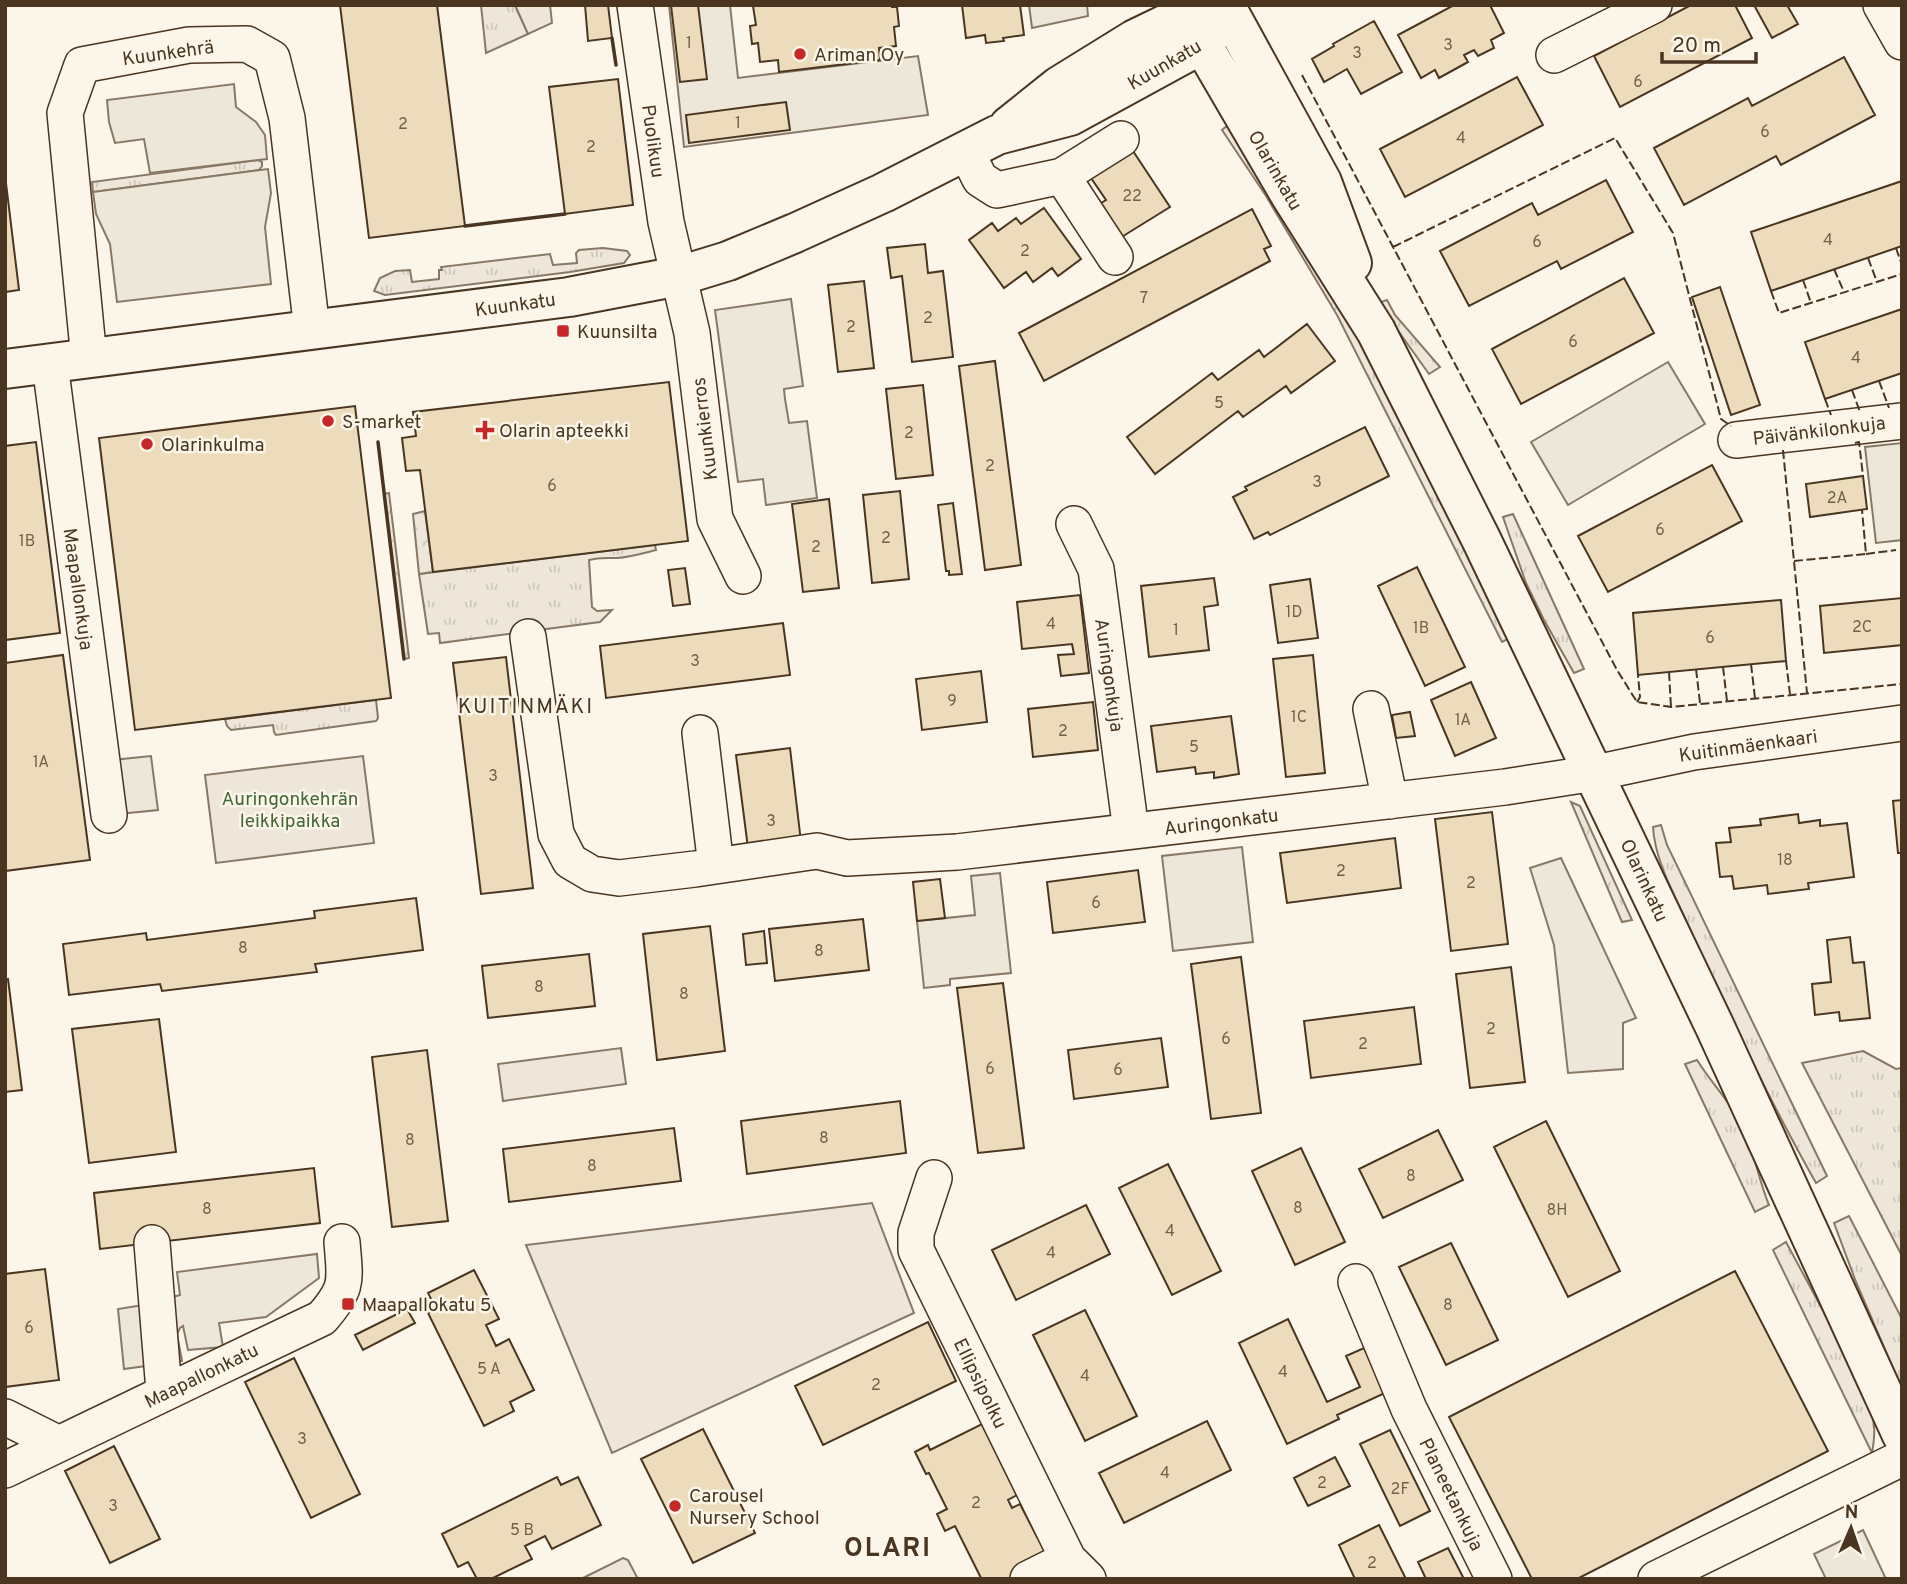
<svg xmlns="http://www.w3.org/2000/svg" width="1907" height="1584" font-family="Overpass,sans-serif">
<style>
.grass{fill:url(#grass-tufts);stroke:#887966;stroke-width:2}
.forest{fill:url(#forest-crowns);stroke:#887966;stroke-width:2}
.park{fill:#ede6d9;stroke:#887966;stroke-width:2}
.parking{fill:#ede7d9;stroke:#887966;stroke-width:2}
.building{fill:#ecdcbc;stroke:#4a3520;stroke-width:2}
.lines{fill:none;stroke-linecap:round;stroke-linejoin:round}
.minor-casing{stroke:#4a3520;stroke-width:38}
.major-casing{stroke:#4a3520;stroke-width:42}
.minor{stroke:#fbf6e9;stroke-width:35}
.major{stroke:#fbf6e9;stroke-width:38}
.fence{stroke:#4a3520;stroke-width:2;stroke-dasharray:9 3.5;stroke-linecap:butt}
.wall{stroke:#4a3520;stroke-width:3.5}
.poi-dot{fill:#c62828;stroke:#fbf6e9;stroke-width:2.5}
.labels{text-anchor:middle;stroke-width:5;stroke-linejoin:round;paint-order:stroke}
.number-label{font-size:16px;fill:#725f47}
.street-label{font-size:19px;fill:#4a3520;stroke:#fbf6e9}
.poi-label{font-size:19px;fill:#4a3520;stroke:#fbf6e9;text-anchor:start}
.park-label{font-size:19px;fill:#436837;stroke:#fbf6e9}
.neighbourhood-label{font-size:21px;letter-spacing:2px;fill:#4a3520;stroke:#fbf6e9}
.district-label{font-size:26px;font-weight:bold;letter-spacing:2px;fill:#4a3520;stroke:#fbf6e9}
</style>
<defs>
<pattern id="grass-tufts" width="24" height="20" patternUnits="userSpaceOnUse" patternTransform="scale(1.75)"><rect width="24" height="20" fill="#ede6d9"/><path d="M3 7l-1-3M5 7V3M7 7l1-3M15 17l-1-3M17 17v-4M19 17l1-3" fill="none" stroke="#cdc6ba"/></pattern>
<pattern id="forest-crowns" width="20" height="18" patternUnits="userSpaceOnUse" patternTransform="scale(1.75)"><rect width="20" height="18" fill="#ede6d9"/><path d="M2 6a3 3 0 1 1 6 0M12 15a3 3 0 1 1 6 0" fill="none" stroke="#cdc6ba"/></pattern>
</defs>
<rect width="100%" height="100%" fill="#fbf6e9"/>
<path class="grass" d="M481,5h34l13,29 -42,19z
M1228,125l98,148 184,365 -8,4 -165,-327 -71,-119 -44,-66z
M258,160l4,2v4l-3,4 -166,22 -1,-10z
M603,248l24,3 3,4 -6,8 -54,9 -185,23 -11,-4 6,-13 15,-7 15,-1 2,12 27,-3v-9h3l-1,-3 109,-13 3,11 24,-2 -1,-10 3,-3z
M1387,300l8,15 45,52 -11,7 -40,-56 -8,-16z
M1513,514l71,155 -10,4 -30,-53 -18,-37 -23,-66z
M655,545l1,5c-12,3 -26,7 -39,8 -10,0 -18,-1 -28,2l3,47 5,4 15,-1 -12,12 -160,21 -1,-10 -11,1 -9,-60z
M376,700l2,18 -2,3 -100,14 -2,-3 -1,-7 -42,5 -4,-4 -2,-7z
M1571,802l9,4 52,114 -10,2z
M1661,825l6,20 160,331 -11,7c-47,-83 -88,-169 -127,-256 -14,-32 -34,-65 -36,-100z
M1863,1051l33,18 6,-1v188l-100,-193z
M1697,1060c15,24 37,46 48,72 10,24 14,49 24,73l-14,7 -70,-148z
M1849,1216l53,103v70l-46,-107 -22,-59z
M1786,1242l42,78 41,87c7,16 6,29 3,46l-99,-203z"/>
<path class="forest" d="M389,493l20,165 -5,1 -20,-165z
M425,511l8,61 -14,2 -6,-60z"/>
<path class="park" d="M515,5h35l2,18 -24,11z
M363,756l11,87 -158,20 -11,-88z
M621,1048l5,36 -123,17 -5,-37z
M872,1203l42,110 -302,140 -86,-208z
M623,1558l5,2 10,19h-57z"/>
<path class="parking" d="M669,5h61l8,73 180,-22 10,59 -244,32z
M1029,5h58l1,11 -56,12z
M234,84l2,23 20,15 9,13 2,24 -117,14 -6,-34 -29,4 -6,-21 -2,-22z
M268,169l3,24 -6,34 6,57 -154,18 -7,-58 -14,-30 -3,-22z
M791,299l12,87 -19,3 1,10 4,24 18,-2 10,77 -51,7 -3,-26 -25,3 -23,-172z
M1668,362l37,62 -137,81 -37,-63z
M1902,443v97l-26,3 -11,-96z
M151,756l7,54 -49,5 -6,-54z
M1242,847l11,95 -80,9 -11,-95z
M1561,858l75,160 -13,5v46l-55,4 -14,-128 -24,-77z
M1000,873l11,100 -61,6v6l-26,3 -7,-67 58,-6 -4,-39z
M317,1254l2,24 -53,39 -47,6 4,24 -35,3 -5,-24 -3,2 -3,6 5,27 -58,8 -6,-60 25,-4 37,-10 -3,-23z
M1863,1530l23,49h-60l-12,-25z"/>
<path class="building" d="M340,5h97l28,221 -96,12z
M585,5h23l4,33 -24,3z
M671,5h27l9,74 -27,3z
M892,5v2h5l2,19 -5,1 2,19 -17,2 1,12 -101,12 -1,-12 -18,2 -2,-19 -6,1 -2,-18 6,-1 -3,-19z
M962,5h58l4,30 -21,3 1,3 -18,2 -1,-8 -19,3z
M1454,5h36l14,28 -13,7 3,8 -16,8 -4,-6 -10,5 4,7 -29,16 -4,-8 -14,8 -23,-43z
M1691,5h44l17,33 -132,69 -26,-51z
M1754,5h33l11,19 -26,14z
M1374,21l28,51 -41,22 -14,-25 -23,13 -12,-23 22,-13 -1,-2z
M1844,57l31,58 -94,50 -5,-9 -92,49 -30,-57 94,-50 4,8z
M1517,77l26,48 -138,72 -25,-48z
M618,79l15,126 -68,9 -16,-127z
M786,102l4,28 -101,13 -3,-28z
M1131,148l39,59 -50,31 -22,-33 8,-5 -17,-25z
M5,175l14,115 -14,2z
M1606,180l27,52 -72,37 -4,-8 -88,45 -29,-55 92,-48 6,12z
M1902,181v65l-131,45 -20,-59z
M1044,208l37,51 -23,17 -6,-8 -19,14 -7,-10 -22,16 -35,-48 23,-17 6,8 18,-13 5,6z
M1252,209l19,37 -7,3 6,12 -226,120 -25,-48z
M925,244l3,29 15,-2 10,86 -41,5 -10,-86 -11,2 -4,-30z
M1624,278l30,55 -133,71 -29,-55z
M864,281l10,87 -36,4 -10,-87z
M1720,287l40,118 -29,10 -39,-118z
M1902,309v64l-77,26 -20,-57z
M1307,324l28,37 -44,32 -5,-7 -43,31 -5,-6 -83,63 -28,-37 85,-64 6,7 41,-30 5,7z
M995,361l26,204 -36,5 -26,-204z
M669,382l19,159 -255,31 -13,-102 -14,1 -4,-33 14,-2 -3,-24z
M923,385l10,90 -37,4 -10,-90z
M355,406l36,292 -256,32 -36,-292z
M1365,427l24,49 -119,59 -2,-3 -14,7 -21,-42 14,-7 -2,-3z
M36,442l24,191 -55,7v-194z
M1712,465l30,56 -134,71 -30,-56z
M1863,476l4,33 -57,8 -4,-33z
M900,491l9,88 -37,4 -9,-88z
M829,499l10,89 -36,4 -11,-88z
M953,503l9,71 -13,1v-4h-3l-8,-66z
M1417,567l48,100 -40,19 -47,-100z
M685,568l5,36 -17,2 -5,-36z
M1214,578l4,27 -14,2 5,43 -60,7 -8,-71z
M1310,579l8,59 -40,5 -8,-58z
M1080,595l9,78 -28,3 -3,-21 16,-1 -2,-10 -50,5 -5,-47z
M1902,598v47l-78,8 -4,-47z
M1781,600l5,61 -148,14 -5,-62z
M783,623l7,52 -184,23 -6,-52z
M63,655l27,205 -85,11v-208z
M1313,655l12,118 -39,4 -13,-118z
M506,657l27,231 -52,6 -28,-231z
M981,671l6,51 -65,8 -6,-51z
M1471,682l25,56 -41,18 -24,-56z
M1093,702l5,48 -65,7 -5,-48z
M1410,712l5,24 -19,2 -4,-23z
M1231,716l8,58 -25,4v-6l-18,2 -1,-7 -38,5 -6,-46z
M790,748l11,94 -53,6 -12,-93z
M1902,800v53h-4l-5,-52z
M1492,812l16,132 -57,7 -16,-132z
M1798,814l1,9 21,-3v6l27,-3 7,54 -46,6 1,6 -41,5 -1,-9 -33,4 -2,-13 -12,1 -4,-34 15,-1 -2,-14 32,-3 -1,-6z
M1395,838l6,50 -114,15 -7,-50z
M1138,870l7,52 -92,11 -6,-51z
M940,879l5,39 -28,3 -4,-39z
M416,898l7,52 -108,14 2,8 -155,19 -2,-7 -91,11 -6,-51 83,-11 1,7 168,-22 -1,-7z
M863,919l6,51 -94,11 -6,-52z
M710,926l15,125 -68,9 -14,-126z
M764,931l3,32 -21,2 -3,-31z
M1850,937l3,26 11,-1 6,56 -30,3 -1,-9 -24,3 -3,-31 19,-2 -4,-42z
M589,954l6,52 -107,12 -6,-52z
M1241,957l20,156 -50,6 -20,-155z
M1511,967l14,115 -55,6 -14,-114z
M8,979l14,111 -17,2v-112z
M1003,983l21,165 -46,5 -21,-165z
M1414,1007l7,57 -110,14 -7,-57z
M159,1019l17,133 -87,11 -17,-134z
M1161,1038l7,49 -94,12 -6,-49z
M427,1050l21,171 -56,6 -20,-170z
M900,1101l6,52 -159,21 -6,-53z
M1546,1121l74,150 -52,26 -74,-150z
M674,1128l7,53 -172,21 -6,-53z
M1438,1130l25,50 -80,38 -24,-49z
M1301,1148l44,94 -50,23 -43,-94z
M1168,1164l53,107 -49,24 -53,-107z
M314,1168l6,55 -220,26 -6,-56z
M1086,1205l24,49 -94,46 -24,-50z
M1451,1243l47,97 -52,25 -47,-98z
M45,1269l14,111 -54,7v-113z
M474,1270l25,49 -13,6 10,21 13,-7 25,51 -24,12 4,9 -30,15 -56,-113 8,-4 -8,-16z
M1735,1271l93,180 -251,128h-45l-83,-162z
M407,1309l8,14 -52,27 -8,-15z
M1085,1310l52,106 -52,25 -52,-106z
M1288,1319l39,83 33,-15 -14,-31 18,-8 21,45 -48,22 2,4 -52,25 -48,-101z
M928,1322l28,59 -133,64 -28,-59z
M294,1358l66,136 -49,24 -66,-136z
M1207,1421l24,49 -107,53 -25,-50z
M982,1424l35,71 -9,5 4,8 8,-4 17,33 4,-2 13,26 -20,5 -26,13h-30l3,-1 -26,-52 -10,5 -8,-17 10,-5 -18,-36 -3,1 -11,-22 13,-7 2,5z
M703,1429l52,104 -62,30 -52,-104z
M1390,1430l40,81 -30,15 -40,-82z
M114,1446l46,93 -50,24 -45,-92z
M1335,1457l15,29 -42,20 -14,-28z
M557,1477l4,8 17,-8 23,48 -49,24 -7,-13 -20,10 7,13 -41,20h-14l-9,-17 -10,5 -16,-33z
M1379,1525l27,54h-51l-16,-34z
M1448,1548l16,31h-38l-8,-17z"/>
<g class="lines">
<g class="minor-casing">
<path id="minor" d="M635,5l31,217 26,111 23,186 28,57
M1881,5l21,37
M1554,55l100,-50
M966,151l14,28 17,11 65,-14 59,-37
M1062,176l53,81
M89,359l-24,-246 17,-48 107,-20 58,-1 25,14 15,60 25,212
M50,364l59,451
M1736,440l166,-19
M1074,524l22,45 35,262
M528,637l28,197 14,27 22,13 27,4 76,-9 122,-18 30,7 110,-6 548,-65 90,-14 99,-21 208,-29
M1371,709l19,92
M700,733l16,133
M934,1178l-18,55v17l152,309 20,20
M152,1243l12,148
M1356,1282l53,127 85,170
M5,1417l54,27
M5,1470c106,-51 211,-102 317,-152 27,-31 23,-37 20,-76
M1028,1579l40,-20
M1656,1579l246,-121"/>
</g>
<g class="major-casing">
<path id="major" d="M1182,5l20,39 87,149 87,138 105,208 234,488 187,408
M1225,5l97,177 30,81
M1009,126l50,-40 76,-47 52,-25h26
M5,369l564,-72 110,-21 49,-15 67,-28 88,-40 114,-58 73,-19 132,-72 27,-30"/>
</g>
<use href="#minor" class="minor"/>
<use href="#major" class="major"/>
<path class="fence" d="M1302,75l315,595 20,32 34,5 231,-23
M1393,247l222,-109 58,95 48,186 10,7
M1896,248l6,17
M1868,258l9,24
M1834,269l10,23
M1803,280l8,23
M1771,291l8,22 123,-39
M1879,381l10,27
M1852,390l8,22
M1825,399l6,16
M1855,443l4,-1 4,34
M1783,450l24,243
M1866,554l30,-4
M1794,561l72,-7 -4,-44
M1786,661l4,33
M1751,664l4,34
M1723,667l4,34
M1696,669l4,34
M1669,672l2,35
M1637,702l3,-5 -2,-22"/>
<path class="wall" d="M612,38l4,27
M465,226l100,-12
M378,442l26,217"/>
</g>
<g class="poi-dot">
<circle cx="800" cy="54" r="7"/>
<rect x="556" y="324" width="14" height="14" rx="3.5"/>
<circle cx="328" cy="421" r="7"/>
<path d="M481.5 419.5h7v7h7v7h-7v7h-7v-7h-7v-7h7z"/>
<circle cx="147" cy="444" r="7"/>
<rect x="341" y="1297" width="14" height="14" rx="3.5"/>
<circle cx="675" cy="1506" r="7"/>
</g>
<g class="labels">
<g class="number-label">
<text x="689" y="48">1</text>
<text x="1448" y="50">3</text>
<text x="1357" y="58">3</text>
<text x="1638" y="87">6</text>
<text x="738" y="128">1</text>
<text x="403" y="129">2</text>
<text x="1765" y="137">6</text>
<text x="1461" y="143">4</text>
<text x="591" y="152">2</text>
<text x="1132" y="201">22</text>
<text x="1828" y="245">4</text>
<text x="1537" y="247">6</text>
<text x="1025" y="256">2</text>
<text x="1144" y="303">7</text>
<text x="928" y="323">2</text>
<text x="851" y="332">2</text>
<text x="1573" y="347">6</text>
<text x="1856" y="363">4</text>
<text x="1219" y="408">5</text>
<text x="909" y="438">2</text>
<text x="990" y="471">2</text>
<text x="1317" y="487">3</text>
<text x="552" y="491">6</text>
<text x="1837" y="503">2A</text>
<text x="1660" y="535">6</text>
<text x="886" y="543">2</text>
<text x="27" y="546">1B</text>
<text x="816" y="552">2</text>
<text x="1294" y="617">1D</text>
<text x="1051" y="629">4</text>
<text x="1862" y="632">2C</text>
<text x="1421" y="633">1B</text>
<text x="1176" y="635">1</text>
<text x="1710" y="643">6</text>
<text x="695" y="666">3</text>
<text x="952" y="706">9</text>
<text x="1299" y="722">1C</text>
<text x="1463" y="725">1A</text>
<text x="1063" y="736">2</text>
<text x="1194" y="752">5</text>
<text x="41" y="767">1A</text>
<text x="493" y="781">3</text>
<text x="771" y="826">3</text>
<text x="1785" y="865">18</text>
<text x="1341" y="876">2</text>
<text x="1471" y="888">2</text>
<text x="1096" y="908">6</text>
<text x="243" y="953">8</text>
<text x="819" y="956">8</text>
<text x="539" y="992">8</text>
<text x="684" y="999">8</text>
<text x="1491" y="1034">2</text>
<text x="1226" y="1044">6</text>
<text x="1363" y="1049">2</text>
<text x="990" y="1074">6</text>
<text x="1118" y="1075">6</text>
<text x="824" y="1143">8</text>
<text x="410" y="1145">8</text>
<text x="592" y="1171">8</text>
<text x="1411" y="1181">8</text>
<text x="1298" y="1213">8</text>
<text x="207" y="1214">8</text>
<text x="1557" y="1215">8H</text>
<text x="1170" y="1236">4</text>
<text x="1051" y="1258">4</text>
<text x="1448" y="1310">8</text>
<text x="29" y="1333">6</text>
<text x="489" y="1374">5 A</text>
<text x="1283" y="1377">4</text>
<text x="1085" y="1381">4</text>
<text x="876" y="1390">2</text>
<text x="302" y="1444">3</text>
<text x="1165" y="1478">4</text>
<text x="1322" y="1488">2</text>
<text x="1400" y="1494">2F</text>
<text x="976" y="1508">2</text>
<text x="113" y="1511">3</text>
<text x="522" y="1535">5 B</text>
<text x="1372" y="1568">2</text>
</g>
<g class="street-label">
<text transform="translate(168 52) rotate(-8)" y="7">Kuunkehrä</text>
<text transform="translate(1164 64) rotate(-30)" y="7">Kuunkatu</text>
<text transform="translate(654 141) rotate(82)" y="7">Puolikuu</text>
<text transform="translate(1276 170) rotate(60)" y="7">Olarinkatu</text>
<text transform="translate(515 304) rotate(-8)" y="7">Kuunkatu</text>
<text transform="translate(704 429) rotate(-97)" y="7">Kuunkierros</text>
<text transform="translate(1819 430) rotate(-7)" y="7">Päivänkilonkuja</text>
<text transform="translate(79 589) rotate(82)" y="7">Maapallonkuja</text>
<text transform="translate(1110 675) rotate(82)" y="7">Auringonkuja</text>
<text transform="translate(1748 745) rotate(-8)" y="7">Kuitinmäenkaari</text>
<text transform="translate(1221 821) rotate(-7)" y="7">Auringonkatu</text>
<text transform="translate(1645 880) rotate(65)" y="7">Olarinkatu</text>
<text transform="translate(201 1375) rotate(-26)" y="7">Maapallonkatu</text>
<text transform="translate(981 1383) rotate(64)" y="7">Ellipsipolku</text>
<text transform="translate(1452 1494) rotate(64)" y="7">Planeetankuja</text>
</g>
<g class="poi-label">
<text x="814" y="61">Ariman Oy</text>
<text x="577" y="338">Kuunsilta</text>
<text x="342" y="428">S-market</text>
<text x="499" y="437">Olarin apteekki</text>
<text x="161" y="451">Olarinkulma</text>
<text x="362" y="1311">Maapallokatu 5</text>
<text x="689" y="1502">Carousel<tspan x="689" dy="22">Nursery School</tspan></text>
</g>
<g class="park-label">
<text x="290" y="805">Auringonkehrän<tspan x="290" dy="22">leikkipaikka</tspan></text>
</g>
<g class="neighbourhood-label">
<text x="526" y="713">KUITINMÄKI</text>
</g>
<g class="district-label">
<text x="888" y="1556">OLARI</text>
</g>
</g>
<rect width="1907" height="1584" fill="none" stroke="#4a3520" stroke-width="14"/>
<g transform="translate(1851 1528) rotate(2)" stroke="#fbf6e9" stroke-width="5" paint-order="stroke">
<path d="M0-5L12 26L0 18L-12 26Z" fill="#4a3520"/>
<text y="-10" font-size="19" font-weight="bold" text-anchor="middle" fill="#4a3520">N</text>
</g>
<path d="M1662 52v10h94v-10" fill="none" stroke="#4a3520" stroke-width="3.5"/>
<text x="1672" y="52" font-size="21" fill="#4a3520" stroke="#fbf6e9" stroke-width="5" paint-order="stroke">20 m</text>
</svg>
